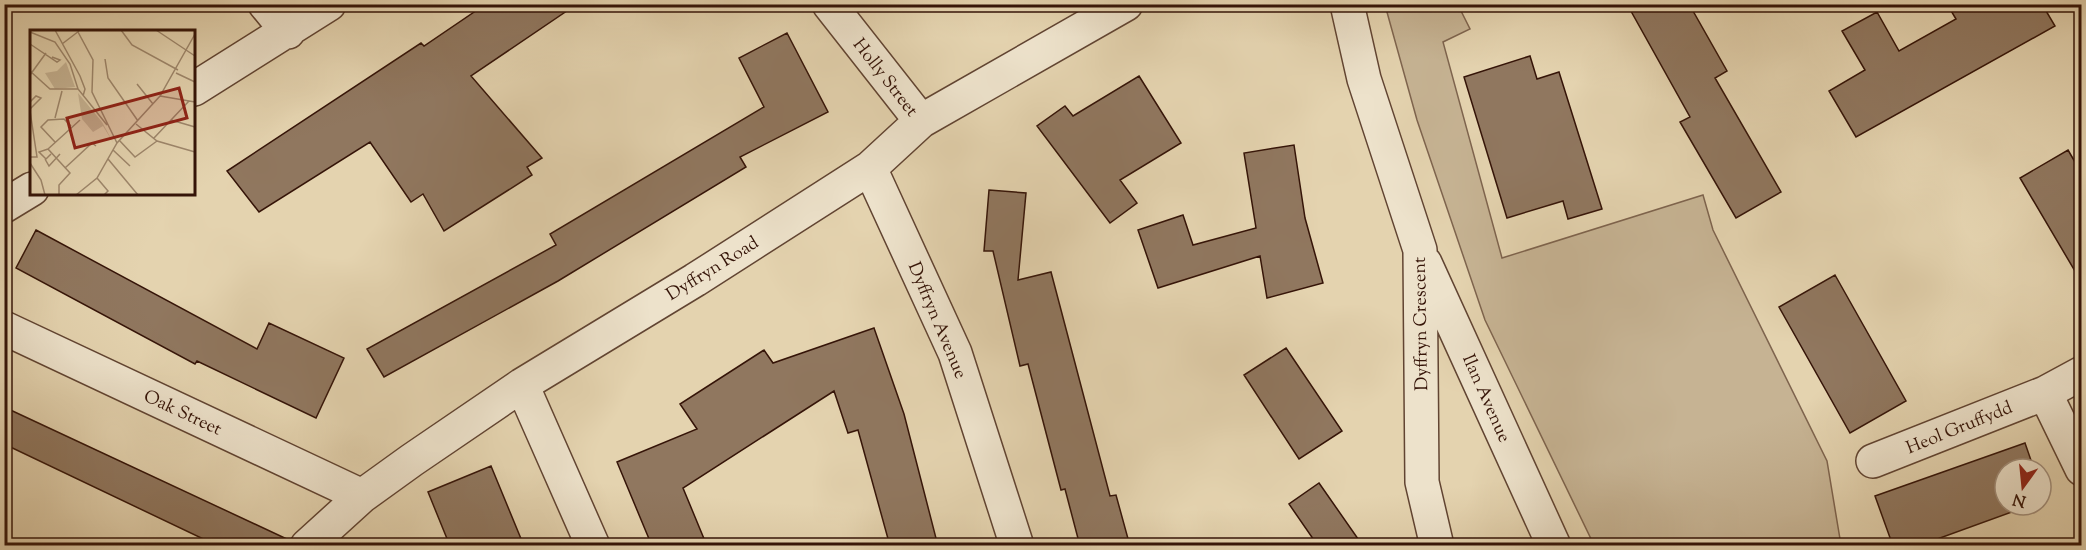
<svg xmlns="http://www.w3.org/2000/svg" width="2086" height="550" font-family="'Sorts Mill Goudy',serif">
<style>
.green{fill:#c6b393;stroke:#7e644e;stroke-width:1.5}
.building{fill:#90775f;stroke:#351408;stroke-width:1.5}
.lines{fill:none;stroke-linecap:round;stroke-linejoin:round}
.minor-casing{stroke:#614432;stroke-width:36}
.minor{stroke:#ede2cb;stroke-width:33}
.labels{text-anchor:middle;stroke-width:6;stroke-linejoin:round;paint-order:stroke}
.street-label{font-size:18px;fill:#351408;stroke:#ede2cb}
.inset-road{fill:none;stroke:#9e876c;stroke-width:1.5}
.view{fill:#8f2418;fill-opacity:0.15;stroke:#8f2418;stroke-width:3}
.inset-edge{fill:none;stroke:#351408;stroke-width:3}
</style>
<rect width="100%" height="100%" fill="#e4d3af"/>
<filter id="stains"><feTurbulence type="fractalNoise" baseFrequency=".00333" numOctaves="4"/><feColorMatrix values="0 0 0 0 .2 0 0 0 0 .09 0 0 0 0 .02 0 0 0 .5 -.17"/></filter>
<radialGradient id="worn" r=".72"><stop offset=".6" stop-color="#630" stop-opacity="0"/><stop offset="1" stop-color="#630" stop-opacity=".3"/></radialGradient>
<path class="green" d="M1385,5h73l12,24 -27,13 59,216 201,-63 10,35 114,231 14,84h-247l-109,-225 -68,-200z"/>
<path class="building" d="M486,4h91l-106,72 71,82 -15,9 5,8 -88,56 -21,-37 -12,8 -41,-60 -111,70 -32,-41 194,-128 3,3z
M1627,4h62l38,67 -12,7 66,114 -45,26 -56,-96 10,-5z
M1947,4h95l13,22 -199,111 -27,-46 36,-21 -23,-39 35,-19 22,39 57,-32z
M787,33l41,79 -88,45 6,10 -188,114 -174,96 -17,-28 189,-104 -6,-11 214,-127 -25,-49z
M1530,56l7,23 22,-7 43,137 -34,10 -5,-18 -56,17 -43,-141z
M1139,76l42,67 -61,37 17,23 -27,20 -73,-97 28,-20 8,10z
M1294,145l11,73 18,65 -56,15 -7,-42 -102,32 -20,-58 45,-15 10,30 63,-17 -12,-75z
M2068,150l14,24v109l-62,-105z
M989,190l37,3 -8,87 33,-8 59,224 6,-1 14,51h-50l-15,-57 -4,1 -33,-126 -8,2 -27,-115h-9z
M36,230l221,119 12,-26 75,35 -28,60 -119,-57 -2,3 -179,-96z
M1835,275l71,126 -56,32 -71,-126z
M874,328l30,86 34,132h-48l-32,-116 -10,3 -14,-42 -151,97 24,58h-55l-35,-84 80,-33 -17,-25 84,-54 9,13z
M1286,348l56,83 -43,28 -55,-84z
M4,407l285,133v6h-71l-214,-102z
M2025,443l9,26h-29v36h26l-113,41h-25l-18,-50z
M491,466l33,80h-74l-22,-54z
M1319,483l44,63h-45l-29,-42z"/>
<g class="lines">
<g class="minor-casing">
<path id="minor" d="M265,4l23,28
M829,4l92,117
M1347,4l17,75 56,171 2,232 15,64
M194,89l135,-85
M870,168l85,185 62,193
M4,206l28,-17
M1425,263l129,283
M4,328l358,168
M522,385l71,161
M2045,393l37,76
M1873,461l172,-68 37,-20
M307,546l55,-50 50,-36 110,-75 173,-105 175,-112 51,-47 205,-117"/>
</g>
<use href="#minor" class="minor"/>
</g>
<g class="labels">
<g class="street-label">
<text transform="translate(886 77) rotate(52)" y="6">Holly Street</text>
<text transform="translate(712 268) rotate(-32)" y="6">Dyffryn Road</text>
<text transform="translate(938 320) rotate(67)" y="6">Dyffryn Avenue</text>
<text transform="translate(1420 324) rotate(-91)" y="6">Dyffryn Crescent</text>
<text transform="translate(1487 398) rotate(66)" y="6">Ilan Avenue</text>
<text transform="translate(183 412) rotate(25)" y="6">Oak Street</text>
<text transform="translate(1959 427) rotate(-22)" y="6">Heol Gruffydd</text>
</g>
</g>
<g transform="translate(30 30)">
<rect width="165" height="165" fill="#e4d3af"/>
<path d="M36,32l9,25 -20,2 -10,-16 12,-2zM48,63l24,29 12,22 -11,-18 -10,6 -11,-13z" fill="#c6b393"/>
<path class="inset-road" d="M25,0l25,46 5,13 -2,7M91,0l11,15 46,25M126,0l39,26M0,2l25,10 15,22 8,25 29,36M48,2l15,28 -1,32 25,51M0,14l27,18 3,-2 -8,-3M32,14l17,-13M75,29l3,19 30,43M0,41l20,18h28M146,43l19,9M0,45l16,-22M107,54l16,20M130,66l35,6M0,72l6,-6 5,2 -11,11M0,81l7,46h-7M25,88l7,-27M141,90l24,7M106,94l21,17 38,11M124,108l35,-37M89,110l16,17 22,-16M25,112l-14,-15 7,-7 16,-1 7,7M18,119l-9,3 7,7 5,-5M83,120l17,16M15,129l4,7 11,-12M78,129l30,36M0,133l11,17 4,15M35,138l27,-25 4,3M67,148l11,13 -4,4M29,165v-10l11,-12 -22,-24 32,-29M46,165l21,-17 20,-35 43,-47 35,-62"/>
<path class="view" d="M149,58l8,30 -112,30 -8,-30z"/>
<rect width="165" height="165" class="inset-edge"/>
</g>
<rect width="2086" height="550" fill="none" stroke="#e4d3af" stroke-width="24"/>
<rect x="6" y="6" width="2074" height="538" fill="none" stroke="#351408" stroke-width="3"/>
<rect x="12" y="12" width="2062" height="526" fill="none" stroke="#351408" stroke-width="1.5"/>
<g transform="translate(2023 487) rotate(195)"><circle r="28" fill="#ede2cb" stroke="#a3907d" stroke-width="1.5"/>
<path d="M0-4.5L10 22L0 15L-10 22Z" fill="#8f2418"/>
<text y="-9" font-size="16" font-weight="bold" text-anchor="middle" fill="#351408">N</text>
</g>
<rect width="100%" height="100%" filter="url(#stains)"/>
<rect width="100%" height="100%" fill="url(#worn)"/>
</svg>
